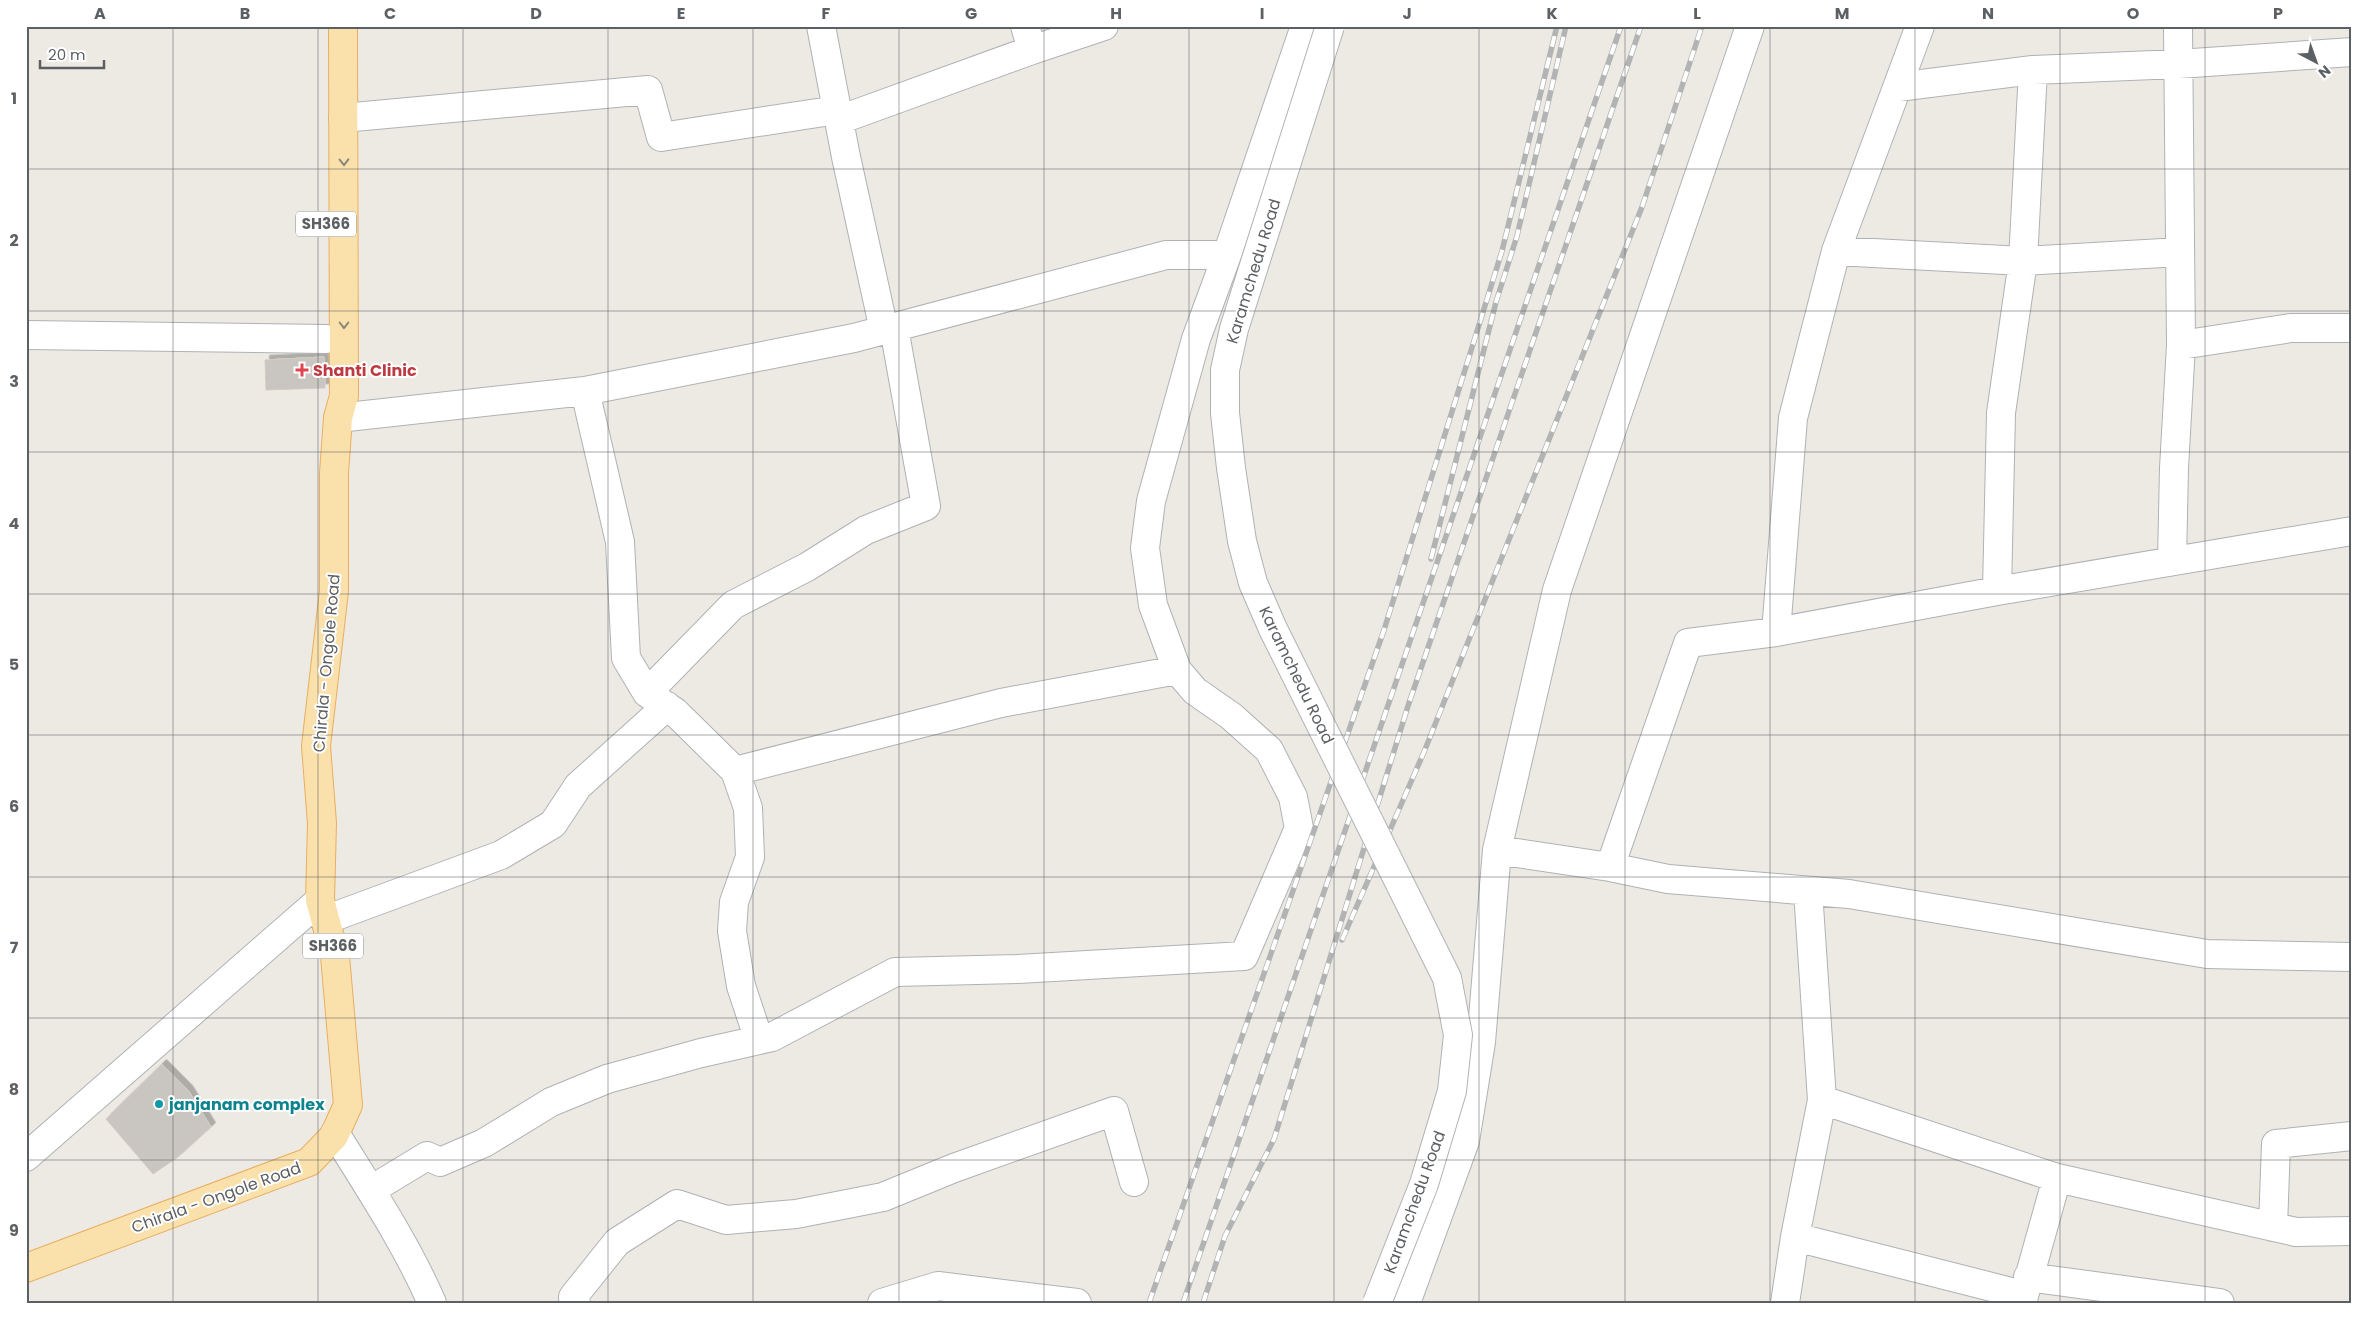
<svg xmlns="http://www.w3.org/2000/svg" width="2378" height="1329" font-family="Poppins,sans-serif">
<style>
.building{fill:#c9c5c0;stroke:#d2cbc2;filter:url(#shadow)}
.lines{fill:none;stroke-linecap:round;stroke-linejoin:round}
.minor-casing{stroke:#afb2b5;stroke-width:30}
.major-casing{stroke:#e9ae61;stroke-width:30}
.minor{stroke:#fff;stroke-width:28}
.major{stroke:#fae1ac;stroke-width:28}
.rail-casing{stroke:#b2b3b3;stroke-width:5.5}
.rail{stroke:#fff;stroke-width:4;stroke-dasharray:11;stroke-linecap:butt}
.minor-bridge-casing{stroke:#afb2b5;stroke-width:30;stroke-linecap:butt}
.minor-bridge{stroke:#fff;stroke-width:28}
.oneway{stroke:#8b8779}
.grid{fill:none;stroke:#5c6063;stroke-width:1;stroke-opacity:0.55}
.health-dot{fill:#e0444e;stroke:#fff;stroke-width:2}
.culture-dot{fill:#0f9aa8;stroke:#fff;stroke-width:2}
.labels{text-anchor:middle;stroke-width:4;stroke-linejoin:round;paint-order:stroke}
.shield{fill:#fff;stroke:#8d9092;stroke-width:1}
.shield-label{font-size:15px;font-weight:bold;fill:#5c6063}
.street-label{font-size:16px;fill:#5c6063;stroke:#fff}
.health-label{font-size:16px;font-weight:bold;fill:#be3a42;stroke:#fff;text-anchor:start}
.culture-label{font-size:16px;font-weight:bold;fill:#0d838f;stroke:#fff;text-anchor:start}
.neatline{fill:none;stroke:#5c6063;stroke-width:2}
.grid-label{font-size:16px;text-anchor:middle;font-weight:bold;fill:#5c6063}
</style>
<defs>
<filter id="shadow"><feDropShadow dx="4.5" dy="-4.5" stdDeviation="0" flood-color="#0004"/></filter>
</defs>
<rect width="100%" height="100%" fill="#edeae4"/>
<path class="building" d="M324,357l1,31 -59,2 -1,-30z
M162,1064l26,26 23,37 -33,30 -25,17 -47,-55z"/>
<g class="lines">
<g class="minor-casing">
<path id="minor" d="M821,26l25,131 38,173
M1025,26l7,24 72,-24
M1920,26l-84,225 -43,167 -17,214 221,-41 355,-60
M1898,87l135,-17 145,-6 174,-12
M343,118l305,-28 13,47 176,-27
M839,120l193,-70
M1836,251l187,10 157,-9
M26,335l300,4
M2181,345l110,-17h61
M585,391l35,151 6,116 21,35 28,19 60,59 13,37 2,49 -16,45 -2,29 9,55 18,54
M338,418l247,-27 269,-53 312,-83h61l78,-229
M2172,561l2,-93 7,-123 -3,-319
M1997,591l4,-178 22,-152 10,-191
M1776,632l-88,11 -78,224 58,12 181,15 358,60 145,3
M647,693l86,-88 74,-38 59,-37 60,-24 -32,-178
M735,771l266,-68 176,-33
M1497,850l60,-260 193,-564
M1808,891l14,209 235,78
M325,920l176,-65 52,-31 25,-38 89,-80
M335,1133c34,55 71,110 97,170
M26,1157l294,-257
M371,1190l56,-34 13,6 44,-19 67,-41 56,-23 94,-26 71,-16 123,-65 123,-3 226,-13 55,-128 -6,-31 -24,-47 -38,-34 -36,-25 -18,-21 -24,-65 -8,-57 6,-47 45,-162 31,-84
M2273,1227l3,-83 76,-8
M1795,1237l228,58
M2028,1277l192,26
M576,1303l-3,-6 44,-55 60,-38 49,16 70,-6 87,-17 71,-29 160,-57 20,71
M882,1303l56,-17 139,17
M1406,1303l59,-162 16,-99 16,-192 113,17
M1785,1303l10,-66 27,-137
M2022,1303l35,-125 239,54 56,-1"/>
</g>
<g class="major-casing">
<path id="major" d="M26,1268l283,-106 25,-26 14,-31 -13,-149 -15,-56 2,-77 -6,-77 18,-155v-118l4,-55 6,-22 -1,-370"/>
</g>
<use href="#minor" class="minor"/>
<use href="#major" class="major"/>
<g class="rail-casing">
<path id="rail" d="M1431,559l65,-257 21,-66 49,-210
M1342,940l82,-188 218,-545 60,-181
M1149,1303l235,-673 118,-379 55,-225
M1183,1303l438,-1277
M1203,1303l22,-67 49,-97 134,-433 233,-680"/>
</g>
<use href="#rail" class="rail"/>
<g class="minor-bridge-casing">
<path id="minor-bridge" d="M1330,26l-96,303 -9,41v43l6,55 11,73 11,42 20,46 174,349 11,57 -6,56 -28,93 -47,119"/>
</g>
<use href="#minor-bridge" class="minor-bridge"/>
</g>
<defs><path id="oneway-chevron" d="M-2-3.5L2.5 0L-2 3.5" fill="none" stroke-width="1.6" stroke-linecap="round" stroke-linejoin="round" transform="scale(1.25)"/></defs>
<g class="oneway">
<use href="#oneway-chevron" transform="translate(344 162) rotate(89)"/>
<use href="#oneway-chevron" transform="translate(344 325) rotate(90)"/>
</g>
<path class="grid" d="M173,26v1277M318,26v1277M463,26v1277M608,26v1277M753,26v1277M899,26v1277M1044,26v1277M1189,26v1277M1334,26v1277M1479,26v1277M1625,26v1277M1770,26v1277M1915,26v1277M2060,26v1277M2205,26v1277M26,169h2326M26,311h2326M26,452h2326M26,594h2326M26,735h2326M26,877h2326M26,1018h2326M26,1160h2326"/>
<path class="health-dot" d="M299.5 362.5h5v5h5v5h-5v5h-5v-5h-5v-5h5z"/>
<circle class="culture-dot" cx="159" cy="1104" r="5"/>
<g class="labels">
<g class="shield">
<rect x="296" y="211.5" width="60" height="25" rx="4"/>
<rect x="303" y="933.5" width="60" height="25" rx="4"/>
</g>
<g class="shield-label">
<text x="326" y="229">SH366</text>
<text x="333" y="951">SH366</text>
</g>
<g class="street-label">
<text transform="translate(1253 271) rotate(-73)" y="6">Karamchedu Road</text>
<text transform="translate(326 663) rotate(-85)" y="6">Chirala - Ongole Road</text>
<text transform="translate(1297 675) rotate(64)" y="6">Karamchedu Road</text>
<text transform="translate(216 1197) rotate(-20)" y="6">Chirala - Ongole Road</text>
<text transform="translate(1414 1202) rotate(-70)" y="6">Karamchedu Road</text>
</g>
<g class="health-label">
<text x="313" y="376">Shanti Clinic</text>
</g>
<g class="culture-label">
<text x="169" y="1110">janjanam complex</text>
</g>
</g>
<rect width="2378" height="1329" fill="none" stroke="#ffffff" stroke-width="55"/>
<g transform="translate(2316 62) rotate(139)" stroke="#ffffff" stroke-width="4" paint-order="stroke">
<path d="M0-4L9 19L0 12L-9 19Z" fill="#5c6063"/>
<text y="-8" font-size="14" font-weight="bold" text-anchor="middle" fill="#5c6063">N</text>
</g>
<path d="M40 60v8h64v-8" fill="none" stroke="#5c6063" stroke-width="2.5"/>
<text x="48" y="60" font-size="15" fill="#5c6063" stroke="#ffffff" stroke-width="4" paint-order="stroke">20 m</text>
<rect x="28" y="28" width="2322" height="1274" class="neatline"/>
<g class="grid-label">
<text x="100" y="19">A</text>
<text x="245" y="19">B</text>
<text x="390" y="19">C</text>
<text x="536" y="19">D</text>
<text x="681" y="19">E</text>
<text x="826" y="19">F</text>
<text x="971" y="19">G</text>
<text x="1116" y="19">H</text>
<text x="1262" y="19">I</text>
<text x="1407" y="19">J</text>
<text x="1552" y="19">K</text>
<text x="1697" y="19">L</text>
<text x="1842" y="19">M</text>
<text x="1988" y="19">N</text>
<text x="2133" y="19">O</text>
<text x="2278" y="19">P</text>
<text x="14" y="104">1</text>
<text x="14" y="246">2</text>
<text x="14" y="387">3</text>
<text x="14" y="529">4</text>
<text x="14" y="670">5</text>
<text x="14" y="812">6</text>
<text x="14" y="953">7</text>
<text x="14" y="1095">8</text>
<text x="14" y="1236">9</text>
</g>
</svg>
